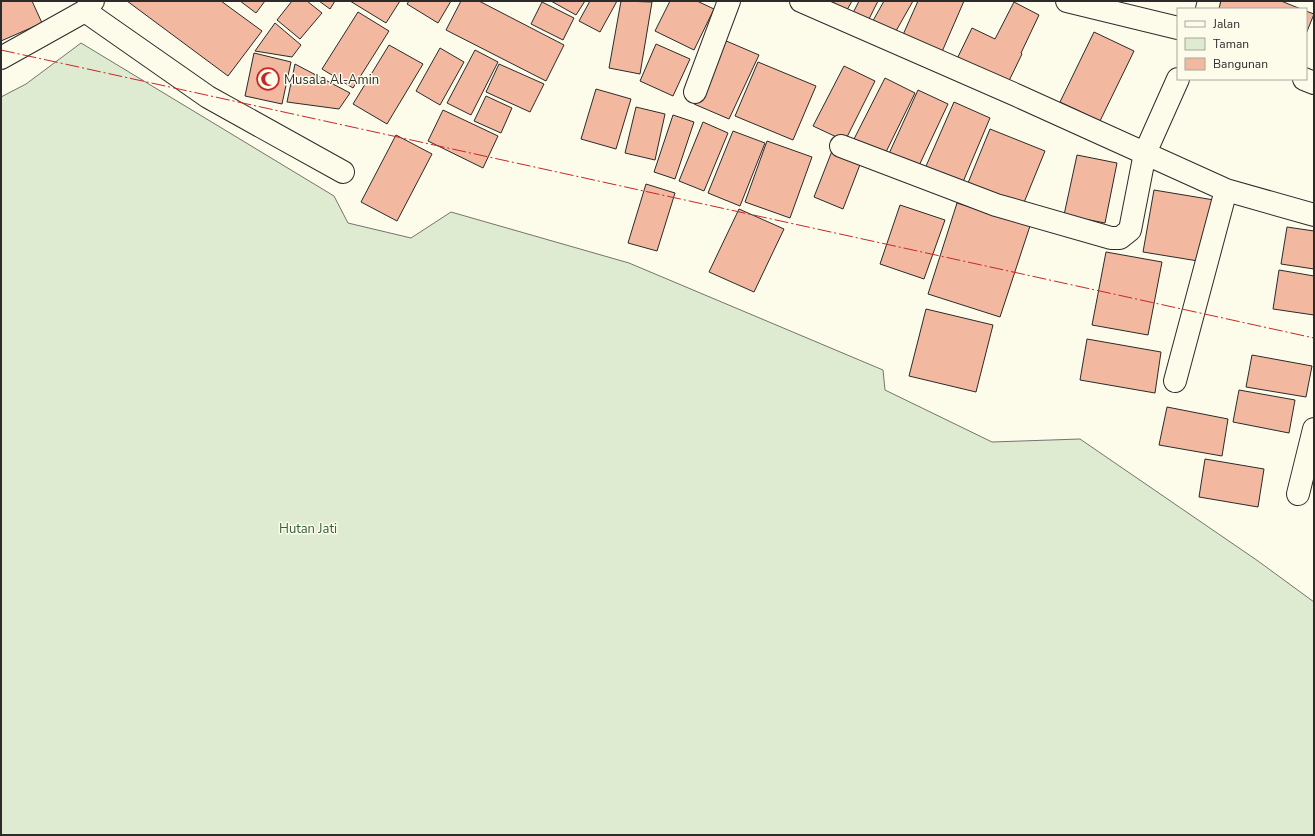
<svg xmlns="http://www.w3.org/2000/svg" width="1315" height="836" font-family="'Nunito Sans',sans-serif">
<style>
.green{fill:#deebd1;stroke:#74746e}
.building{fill:#f2b8a0;stroke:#2b2b2b}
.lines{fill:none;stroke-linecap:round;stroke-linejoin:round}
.minor-casing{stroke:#2b2b2b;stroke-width:24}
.minor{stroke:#fdfbea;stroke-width:22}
.power{stroke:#c62828;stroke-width:1;stroke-dasharray:14 3 2 3;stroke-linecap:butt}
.labels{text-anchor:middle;stroke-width:3;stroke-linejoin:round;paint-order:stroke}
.poi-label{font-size:13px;fill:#2b2b2b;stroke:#fdfbea;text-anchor:start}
.park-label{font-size:13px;fill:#34623c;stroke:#fdfbea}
</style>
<rect width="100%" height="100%" fill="#fdfbea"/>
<path class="green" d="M81,43l253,153 14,27 63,15 40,-26 178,51 254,107 2,20 107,52 88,-3 178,122 56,41v233h-1313v-738l25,-13z"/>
<path class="building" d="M1,1h31l10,22 -41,18z
M127,1h94l41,30 -34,45z
M240,1h25l-9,12z
M292,1h15l15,12 -22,26 -23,-19z
M319,1h16l-5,8z
M350,1h50l-14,22z
M409,1h42l-13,22 -31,-19z
M461,1h18l85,44 -18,36 -100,-51z
M551,1h34l-9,14z
M590,1h27l-17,31 -21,-11z
M621,1l31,1 -12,72 -31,-6z
M670,1h27l17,8 -20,41 -39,-19z
M830,1h22l-5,9z
M859,1h19l-11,22 -15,-8z
M884,1h29l-21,37 -22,-12z
M918,1h46l-23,53 -39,-17z
M1221,1h60l20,8h-83z
M542,2l32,16 -11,22 -32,-16z
M1014,2l25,13 -18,38 1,1 -16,33 -51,-24 17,-35 23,11z
M1306,11l8,3 -8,20z
M358,12l31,19 -36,57 -31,-19z
M275,23l26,22 -9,12 -37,-6z
M1094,32l40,19 -34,70 -40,-19z
M724,40l35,15 -30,64 -35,-15z
M656,44l34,15 -17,37 -33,-15z
M389,45l34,19 -36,60 -34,-20z
M440,48l24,14 -24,43 -24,-14z
M475,50l23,12 -27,53 -24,-12z
M254,53l37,9 -9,42 -37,-8z
M758,62l58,24 -23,54 -58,-24z
M295,64l55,29 -11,16 -52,-7z
M499,64l45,20 -14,28 -44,-20z
M844,66l31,15 -30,60 -32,-15z
M885,78l30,15 -31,63 -31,-15z
M596,89l35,10 -15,50 -35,-10z
M918,90l30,14 -32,68 -29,-14z
M486,96l26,12 -11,25 -27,-12z
M954,102l36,16 -30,71 -37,-16z
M636,107l29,7 -10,46 -30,-7z
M443,110l55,26 -15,32 -55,-27z
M673,115l21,7 -19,57 -21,-7z
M703,122l25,11 -24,58 -25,-10z
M990,129l55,22 -22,54 -55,-22z
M733,131l32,12 -25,63 -32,-13z
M396,135l36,19 -35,67 -36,-19z
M767,141l45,16 -22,61 -45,-16z
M832,151l29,11 -18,47 -29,-12z
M1077,155l40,8 -12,60 -41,-8z
M646,184l29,9 -18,58 -29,-8z
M1154,190l60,10 -16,61 -55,-9z
M957,203l73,23 -30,91 -72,-23z
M900,205l45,15 -21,59 -44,-15z
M739,209l45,20 -30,63 -45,-20z
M1287,227l27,4v38l-33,-5z
M1106,252l56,10 -14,73 -56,-10z
M1279,270l35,6v39l-41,-6z
M926,309l67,16 -17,67 -67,-16z
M1087,339l74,13 -6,41 -75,-13z
M1252,355l60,11 -6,31 -60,-10z
M1239,390l56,10 -6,33 -56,-11z
M1167,407l61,12 -6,37 -63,-11z
M1205,459l59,10 -6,38 -59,-10z"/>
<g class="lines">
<g class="minor-casing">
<path id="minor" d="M801,1l215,94 210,95 88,25
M1067,1l111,27
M1207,9l2,-8
M85,11l123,86 135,75
M1,58l84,-47 8,-10
M1304,79l10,4
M695,92l34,-91
M841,146l155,59 115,33h9l10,-8 15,-77 33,-74
M1175,381l51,-191
M1298,494l16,-65"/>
</g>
<use href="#minor" class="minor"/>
<path class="power" d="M1,50l1313,288"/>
</g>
<defs>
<g id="mosque-ring" transform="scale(1.15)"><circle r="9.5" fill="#fdfbea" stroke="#c62828" stroke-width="1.5"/><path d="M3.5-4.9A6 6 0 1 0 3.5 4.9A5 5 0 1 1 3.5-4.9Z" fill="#c62828"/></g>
</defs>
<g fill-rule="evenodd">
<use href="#mosque-ring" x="268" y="79"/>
</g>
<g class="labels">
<g class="poi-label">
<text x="284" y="84">Musala Al-Amin</text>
</g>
<g class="park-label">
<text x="308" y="533">Hutan Jati</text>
</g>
</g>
<rect width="1315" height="836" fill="none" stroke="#2b2b2b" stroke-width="4"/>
<rect x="1177" y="8" width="130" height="72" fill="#fdfbea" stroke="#a9a89e"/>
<rect x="1185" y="21" width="20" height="6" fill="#fdfbea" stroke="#a9a89e"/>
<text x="1213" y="28" font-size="12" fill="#2b2b2b">Jalan</text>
<rect x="1185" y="38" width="20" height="12" fill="#deebd1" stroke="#a9a89e"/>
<text x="1213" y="48" font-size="12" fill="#2b2b2b">Taman</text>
<rect x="1185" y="58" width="20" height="12" fill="#f2b8a0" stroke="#a9a89e"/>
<text x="1213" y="68" font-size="12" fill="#2b2b2b">Bangunan</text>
</svg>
